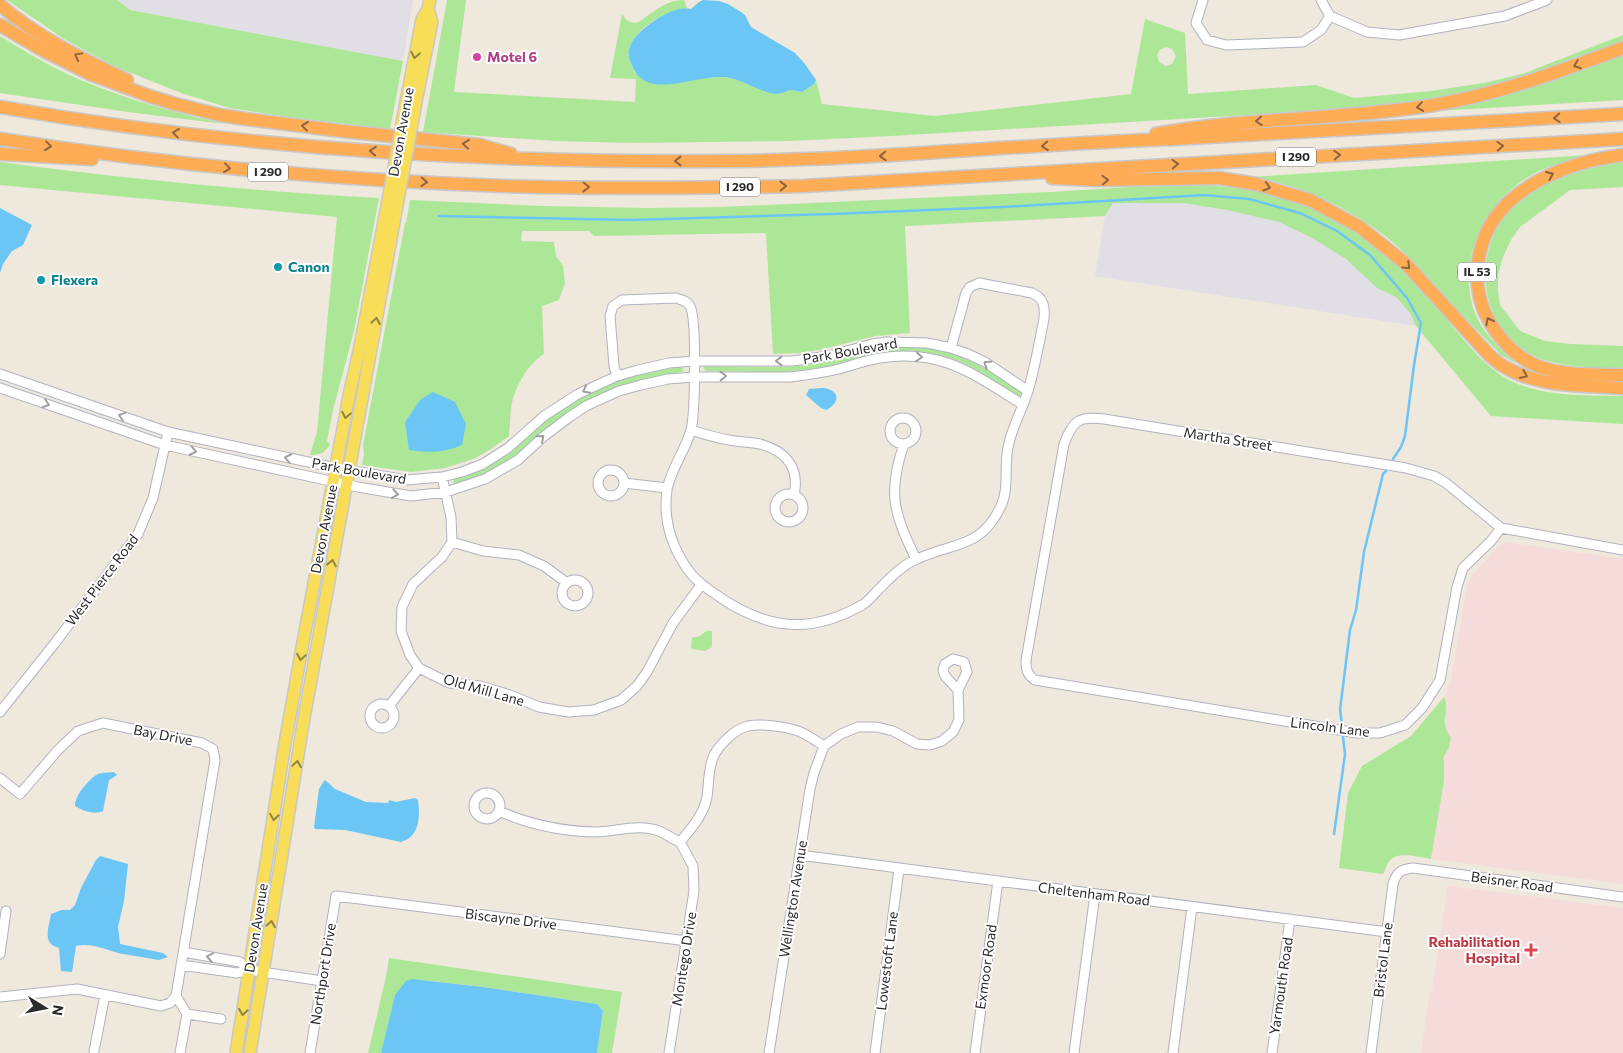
<svg xmlns="http://www.w3.org/2000/svg" width="1623" height="1053" font-family="Commissioner,sans-serif">
<style>
.industrial{fill:#e1dee6}
.medical{fill:#f5dbda}
.green{fill:#ace797;fill-rule:evenodd}
.water{fill:#6bc6f5}
.lines{fill:none;stroke-linecap:round;stroke-linejoin:round}
.stream{stroke:#6bc6f5;stroke-width:2.5}
.minor-casing{stroke:#b1b2c0;stroke-width:11}
.major-casing{stroke:#c8c8c8;stroke-width:14}
.highway-casing{stroke:#c8c8c8;stroke-width:15}
.minor{stroke:#fff;stroke-width:9}
.major{stroke:#f8de58;stroke-width:11}
.highway{stroke:#ffac57;stroke-width:12}
.major-bridge-casing{stroke:#c8c8c8;stroke-width:14;stroke-linecap:butt}
.major-bridge{stroke:#f8de58;stroke-width:11}
.oneway{stroke:#928442}
.oneway2{stroke:#8a653f}
.oneway3{stroke:#a0a0a0}
.hotel-dot{fill:#d1479c;stroke:#fff;stroke-width:2}
.culture-dot{fill:#0f9aa8;stroke:#fff;stroke-width:2}
.health-dot{fill:#e0444e;stroke:#fff;stroke-width:2}
.labels{text-anchor:middle;stroke-width:4;stroke-linejoin:round;paint-order:stroke}
.shield{fill:#fff;stroke:#6b6b6b;stroke-width:1}
.shield-label{font-size:12px;font-weight:bold;fill:#2b2b2b}
.hotel-label{font-size:14px;font-weight:bold;fill:#b23c85;stroke:#fff;text-anchor:start}
.street-label{font-size:14px;fill:#2b2b2b;stroke:#fff}
.culture-label{font-size:14px;font-weight:bold;fill:#0d838f;stroke:#fff;text-anchor:start}
.health-label{font-size:14px;font-weight:bold;fill:#be3a42;stroke:#fff;text-anchor:end}
</style>
<rect width="100%" height="100%" fill="#eee8dd"/>
<path class="industrial" d="M118,0h295l-10,61 -273,-51z
M1113,203h70l44,7 52,12 33,16 34,21 31,29 19,9 14,16 6,13 -321,-50 10,-60z"/>
<path class="medical" d="M1506,542l117,17v325l-192,-25 13,-78v-20l-1,-3 6,-11 2,-9 -5,-9 -1,-10 3,-15 -4,-7 7,-17 16,-94 4,-9 26,-29z
M1448,886l175,22v145h-202l9,-62h2z"/>
<path class="green" d="M7,0h111l12,10 273,51 -13,68 -103,-12 -57,-9 -46,-14 -68,-27 -52,-28z
M447,0h19l-12,92 181,10 1,-23 -26,-1 12,-64c5,7 8,10 17,8 14,-10 27,-22 45,-22l3,8c-17,3 -39,13 -50,27 -4,5 -6,13 -9,19l7,19 58,6 26,-2 12,1 48,16 12,-4 11,2 12,-8 2,-4 6,24 113,12 196,-22 14,-75 40,14 3,61 128,-9 38,13 77,-7 53,-8 38,-9 101,-39v6l-72,27 -68,21 -75,14 -75,7 -442,26 -101,5 -156,2 -79,-2 -132,-9zM1166,47l6,2 4,7 -4,8 -6,2 -7,-4 -2,-7 3,-5z
M0,36c29,18 59,36 91,48 43,18 88,29 133,40l-96,-12 -128,-19z
M1623,55v45l-203,12 56,-10 46,-12z
M1589,155c-21,6 -45,11 -64,24 -41,27 -65,76 -53,125 6,25 27,44 45,60l-16,-9c-18,-19 -36,-37 -53,-55 -19,-21 -37,-43 -59,-61 -37,-30 -91,-56 -138,-62z
M0,162c126,17 252,29 379,36l-25,133 -21,79 -6,31 3,3c-5,9 -10,11 -20,11l7,-23 20,-215 -337,-32z
M1623,162v25l-53,3 -50,37 -9,13 -8,17 -5,18v16l2,14 20,26 25,10 26,3 52,2v23c-26,-2 -54,-1 -79,-9 -53,-19 -72,-79 -49,-128 5,-10 11,-21 20,-27 32,-27 69,-36 108,-43z
M1207,185c14,2 28,2 41,4 55,7 110,40 149,77 16,14 29,32 44,47 21,24 42,54 70,68 34,16 75,14 112,15v28l-132,-8 -75,-90 -6,-13 -14,-16 -19,-9 -31,-29 -34,-21 -33,-16 -52,-12 -44,-7h-70l-8,13 -200,10 5,107 -35,3 -56,14 -20,3 -26,1 -7,-121 -172,3 -5,-5h-67l-1,10 33,1 2,14 7,10 2,17 -6,17 -17,6 2,48c-17,10 -30,35 -33,54 -1,9 -1,19 -2,28l-18,13 -15,9 -31,10 -34,4 -49,-7 2,-11 -1,-9 42,-222h1l4,-23 134,6 103,2 75,-1 328,-15 80,-5z
M900,346c54,1 76,16 120,45l1,3 -1,2h-3c-12,-8 -23,-16 -35,-23 -31,-19 -68,-26 -103,-19 -24,4 -46,13 -70,16 -34,4 -69,1 -103,1l-3,-3 3,-2c33,0 67,3 100,-1 32,-5 62,-16 94,-19z
M679,367l5,2 -2,3c-46,7 -90,20 -127,49 -20,16 -37,35 -60,47 -9,5 -33,18 -42,15l1,-4c21,-7 41,-15 58,-28 14,-11 26,-25 41,-35 18,-13 38,-26 59,-34 21,-8 45,-12 67,-15z
M706,631h6v16l-7,4 -13,-2 -1,-2 1,-9 8,-2z
M1444,697c4,8 2,12 1,21 -1,8 2,14 6,20l-2,9 -6,11 1,3v20l-13,78c-12,-2 -36,-9 -43,4 -2,4 -3,7 -5,11l-44,-6 9,-75 14,-27 49,-30z
M389,958l233,34 -10,61h-15l6,-42 -6,-7 -114,-17 -60,-7 -28,15 -14,58h-13l18,-76z"/>
<path class="water" d="M703,0l16,1 9,3 13,8 4,3 6,12 44,26 10,11 11,16 -2,4 -12,8c-3,0 -8,-2 -11,-2 -5,1 -9,4 -15,4 -19,-3 -35,-16 -54,-17 -21,-1 -53,12 -72,6 -9,-3 -15,-9 -18,-18 -3,-6 -5,-12 -2,-18 5,-17 44,-43 61,-38l8,-7z
M0,208l32,17 -9,20 -11,6 -9,13 -3,9z
M822,388c18,1 19,15 4,22l-5,-2 -15,-13 3,-6z
M433,392l22,10 11,22 -4,21c-18,8 -34,8 -53,5l-4,-28 16,-23z
M114,772l3,3 -8,5 -6,31c-8,4 -20,0 -28,-5 0,-11 14,-27 23,-32 5,-2 11,-1 16,-2z
M325,780l10,9 31,13 22,1 1,-3 7,2 19,-4 3,2c2,16 2,37 -17,42l-56,-12 -30,-1 -1,-2 5,-38 5,-8z
M100,856l28,8 -4,37 -6,26 2,17 43,9 5,4 -9,3c-12,-2 -24,-4 -36,-6 -16,-3 -30,-12 -47,-8l-4,26 -11,-1 -2,-23c-2,-1 -6,-2 -8,-4 -7,-6 -1,-22 0,-30l11,-4h8l5,-5 6,-17 15,-28z
M412,979l71,8 114,17 6,7 -6,42h-216l14,-58 11,-14z"/>
<g class="lines">
<path class="stream" d="M439,216l193,4 200,-6 171,-7 201,-12 45,4 51,14 37,18 33,24 37,43 14,25 -7,42 -9,71 -4,11 -8,12
M1342,724l-2,-14 10,-80 6,-20 8,-58 19,-78 3,-3
M1334,834l11,-80 -2,-17"/>
<g class="minor-casing">
<path id="minor" d="M1203,0l-7,23 11,17 19,5 77,-3 18,-12 9,-14
M1321,0l9,16 37,16 32,3 106,-19 42,-16
M0,374l168,58 168,36 70,12 36,-3 20,-5 21,-8 25,-16 36,-32 34,-22 39,-18 21,-6 31,-7 25,-2h98l37,-5 43,-12 15,-2 40,1 24,5 17,6 17,8 43,29
M617,376l-3,-10 -4,-50 3,-10 9,-6 54,-2c6,2 11,3 14,8 7,12 5,109 1,124 -5,19 -21,41 -24,60 -4,29 3,53 19,77 9,14 22,22 35,31 48,32 90,36 141,7 6,-3 10,-9 15,-14 12,-12 25,-26 40,-32 37,-17 64,-10 84,-53 9,-19 2,-42 8,-63 4,-18 14,-35 19,-52 7,-23 11,-48 16,-72 1,-12 0,-21 -12,-26l-53,-10 -9,4 -4,6 -15,55
M0,388l165,57 193,42 53,9 35,-4 39,-13 33,-19 25,-23 25,-19 18,-12 33,-15 22,-6 27,-6 26,-2h96c17,-2 33,-4 49,-8 14,-4 27,-9 41,-11 61,-10 93,16 142,46
M890 431a13 13 0 1 1 26 0a13 13 0 1 1-26 0Z
M691,430c13,4 25,8 38,10 10,2 21,2 31,4 26,7 40,24 34,51
M904,444c-17,49 -10,70 12,115
M598 483a13 13 0 1 1 26 0a13 13 0 1 1-26 0Z
M442,477l9,40 1,25 -10,15 -29,27 -11,23 -1,24 9,24 9,13 30,15 31,3 30,9 29,12 29,5 26,-2 27,-10 16,-14 10,-14 26,-49 28,-38
M624,483l43,5
M775 508a14 14 0 1 1 28 0a14 14 0 1 1-28 0Z
M1501,528l-10,13 -28,27 -6,19 -17,93 -18,28 -17,17 -25,8h-23l-322,-53c-8,-5 -9,-11 -9,-20l38,-216c9,-24 15,-28 40,-25l302,49 28,8 12,7 55,45 122,22
M452,542l31,9 36,4 25,11 23,17
M562 593a13 13 0 1 1 26 0a13 13 0 1 1-26 0Z
M370 716a12 12 0 1 1 24 0a12 12 0 1 1-24 0Z
M389,706l30,-38
M0,712l55,-69 83,-109 15,-36 15,-66
M824,746l17,-12 17,-7h19l16,4 24,13 13,1 12,-4 11,-9 6,-12 -1,-30 9,-18 -3,-10 -11,-3 -8,5 -2,6 2,6 13,14
M0,778l20,16 38,-44 20,-19 25,-8 99,20 11,6 2,11 -39,236 -6,7 -9,3 -84,-17 -77,8
M474 806a13 13 0 1 1 26 0a13 13 0 1 1-26 0Z
M499,811c29,13 63,20 95,21 21,0 45,-9 65,-1 7,3 14,8 21,11
M800,855l587,77
M183,952l57,10 9,8
M0,954l6,-43
M181,965l56,8 12,-3 73,11
M176,996l11,18 34,5
M94,1051l11,-56
M180,1053l7,-39
M310,1053l26,-157 351,45
M669,1053l25,-162 -1,-25 -13,-24c11,-13 24,-28 27,-45 2,-14 1,-29 7,-42 7,-12 21,-26 34,-29 11,-3 39,1 50,5 9,3 18,10 26,15
M769,1053l41,-264 4,-16 10,-27
M875,1053l24,-184
M975,1053l23,-172
M1074,1053l21,-159
M1173,1053l19,-146
M1272,1053l18,-134
M1371,1053l22,-169c3,-11 8,-15 20,-16l210,29"/>
</g>
<g class="major-casing">
<path id="major" d="M406,102l16,-83 6,-10 2,-9
M416,102l16,-80 -4,-13
M236,1053l48,-304 17,-96 49,-262 10,-44 24,-125
M250,1053l53,-329 91,-502"/>
</g>
<g class="highway-casing">
<path id="highway" d="M0,5c37,32 82,54 127,75
M0,25l44,26 46,23 59,22 26,8 45,11 26,4 96,12 138,14 31,9
M0,107c239,42 482,56 724,54 150,-1 299,-17 449,-22l450,-25
M1156,134c92,-17 186,-14 278,-29 65,-11 127,-34 189,-57
M0,139c166,26 335,41 503,47 100,3 200,2 300,0l820,-47
M0,154l92,5
M1623,155c-62,8 -138,38 -145,109 -2,17 0,33 7,49 11,23 30,45 55,54 26,9 56,7 83,8
M1052,178l44,2 123,-2 37,6 54,16 50,27 46,37 83,91c5,4 10,9 16,12 35,21 79,18 118,21"/>
</g>
<use href="#minor" class="minor"/>
<use href="#major" class="major"/>
<use href="#highway" class="highway"/>
<g class="major-bridge-casing">
<path id="major-bridge" d="M384,222l22,-120
M394,222l22,-120"/>
</g>
<use href="#major-bridge" class="major-bridge"/>
</g>
<defs><path id="oneway-chevron" d="M-2-3.5L2.5 0L-2 3.5" fill="none" stroke-width="1.6" stroke-linecap="round" stroke-linejoin="round" transform="scale(1.25)"/></defs>
<g class="oneway">
<use href="#oneway-chevron" transform="translate(415 55) rotate(101)"/>
<use href="#oneway-chevron" transform="translate(376 321) rotate(-80)"/>
<use href="#oneway-chevron" transform="translate(346 415) rotate(101)"/>
<use href="#oneway-chevron" transform="translate(332 563) rotate(-79)"/>
<use href="#oneway-chevron" transform="translate(301 657) rotate(100)"/>
<use href="#oneway-chevron" transform="translate(297 764) rotate(-81)"/>
<use href="#oneway-chevron" transform="translate(274 817) rotate(99)"/>
<use href="#oneway-chevron" transform="translate(271 924) rotate(-81)"/>
<use href="#oneway-chevron" transform="translate(243 1012) rotate(99)"/>
</g>
<g class="oneway2">
<use href="#oneway-chevron" transform="translate(78 56) rotate(-151)"/>
<use href="#oneway-chevron" transform="translate(1577 65) rotate(160)"/>
<use href="#oneway-chevron" transform="translate(1420 107) rotate(172)"/>
<use href="#oneway-chevron" transform="translate(1557 118) rotate(177)"/>
<use href="#oneway-chevron" transform="translate(1259 121) rotate(176)"/>
<use href="#oneway-chevron" transform="translate(305 126) rotate(-173)"/>
<use href="#oneway-chevron" transform="translate(176 133) rotate(-173)"/>
<use href="#oneway-chevron" transform="translate(466 144) rotate(-174)"/>
<use href="#oneway-chevron" transform="translate(48 146) rotate(7)"/>
<use href="#oneway-chevron" transform="translate(1045 146) rotate(176)"/>
<use href="#oneway-chevron" transform="translate(1500 146) rotate(-3)"/>
<use href="#oneway-chevron" transform="translate(373 151) rotate(-175)"/>
<use href="#oneway-chevron" transform="translate(1337 155) rotate(-3)"/>
<use href="#oneway-chevron" transform="translate(883 156) rotate(178)"/>
<use href="#oneway-chevron" transform="translate(678 161) rotate(-180)"/>
<use href="#oneway-chevron" transform="translate(1175 164) rotate(-3)"/>
<use href="#oneway-chevron" transform="translate(227 168) rotate(7)"/>
<use href="#oneway-chevron" transform="translate(1550 175) rotate(-23)"/>
<use href="#oneway-chevron" transform="translate(1105 180) rotate(-2)"/>
<use href="#oneway-chevron" transform="translate(424 182) rotate(3)"/>
<use href="#oneway-chevron" transform="translate(783 186) rotate(-1)"/>
<use href="#oneway-chevron" transform="translate(586 187) rotate(1)"/>
<use href="#oneway-chevron" transform="translate(1267 187) rotate(17)"/>
<use href="#oneway-chevron" transform="translate(1407 266) rotate(44)"/>
<use href="#oneway-chevron" transform="translate(1489 321) rotate(-118)"/>
<use href="#oneway-chevron" transform="translate(1524 375) rotate(23)"/>
</g>
<g class="oneway3">
<use href="#oneway-chevron" transform="translate(919 357) rotate(5)"/>
<use href="#oneway-chevron" transform="translate(779 361) rotate(-180)"/>
<use href="#oneway-chevron" transform="translate(987 364) rotate(-148)"/>
<use href="#oneway-chevron" transform="translate(723 376) rotate(-1)"/>
<use href="#oneway-chevron" transform="translate(586 390) rotate(153)"/>
<use href="#oneway-chevron" transform="translate(46 404) rotate(19)"/>
<use href="#oneway-chevron" transform="translate(122 416) rotate(-161)"/>
<use href="#oneway-chevron" transform="translate(541 438) rotate(-41)"/>
<use href="#oneway-chevron" transform="translate(193 451) rotate(12)"/>
<use href="#oneway-chevron" transform="translate(288 458) rotate(-168)"/>
<use href="#oneway-chevron" transform="translate(395 494) rotate(9)"/>
<use href="#oneway-chevron" transform="translate(210 957) rotate(-170)"/>
</g>
<circle class="hotel-dot" cx="477" cy="57" r="5"/>
<g class="culture-dot">
<circle cx="278" cy="267" r="5"/>
<circle cx="41" cy="280" r="5"/>
</g>
<path class="health-dot" d="M1528.5 942.5h5v5h5v5h-5v5h-5v-5h-5v-5h5z"/>
<g class="labels">
<g class="shield">
<rect x="1276" y="147.5" width="40" height="19" rx="4"/>
<rect x="248" y="162.5" width="40" height="19" rx="4"/>
<rect x="720" y="177.5" width="40" height="19" rx="4"/>
<rect x="1458" y="262.5" width="38" height="19" rx="4"/>
</g>
<g class="shield-label">
<text x="1296" y="161">I 290</text>
<text x="268" y="176">I 290</text>
<text x="740" y="191">I 290</text>
<text x="1477" y="276">IL 53</text>
</g>
<g class="hotel-label">
<text x="487" y="62">Motel 6</text>
</g>
<g class="street-label">
<text transform="translate(401 132) rotate(-80)" y="5">Devon Avenue</text>
<text transform="translate(850 351) rotate(-10)" y="5">Park Boulevard</text>
<text transform="translate(1228 439) rotate(9)" y="5">Martha Street</text>
<text transform="translate(359 471) rotate(10)" y="5">Park Boulevard</text>
<text transform="translate(324 529) rotate(-79)" y="5">Devon Avenue</text>
<text transform="translate(102 580) rotate(-53)" y="5">West Pierce Road</text>
<text transform="translate(484 690) rotate(16)" y="5">Old Mill Lane</text>
<text transform="translate(1330 727) rotate(7)" y="5">Lincoln Lane</text>
<text transform="translate(163 735) rotate(11)" y="5">Bay Drive</text>
<text transform="translate(1512 882) rotate(8)" y="5">Beisner Road</text>
<text transform="translate(1094 894) rotate(7)" y="5">Cheltenham Road</text>
<text transform="translate(793 899) rotate(-81)" y="5">Wellington Avenue</text>
<text transform="translate(511 919) rotate(7)" y="5">Biscayne Drive</text>
<text transform="translate(256 928) rotate(-81)" y="5">Devon Avenue</text>
<text transform="translate(684 959) rotate(-81)" y="5">Montego Drive</text>
<text transform="translate(1383 960) rotate(-83)" y="5">Bristol Lane</text>
<text transform="translate(887 961) rotate(-83)" y="5">Lowestoft Lane</text>
<text transform="translate(986 967) rotate(-82)" y="5">Exmoor Road</text>
<text transform="translate(323 974) rotate(-81)" y="5">Northport Drive</text>
<text transform="translate(1281 986) rotate(-82)" y="5">Yarmouth Road</text>
</g>
<g class="culture-label">
<text x="288" y="272">Canon</text>
<text x="51" y="285">Flexera</text>
</g>
<g class="health-label">
<text x="1520" y="947">Rehabilitation<tspan x="1520" dy="16">Hospital</tspan></text>
</g>
</g>
<g transform="translate(45 1008) rotate(100)" stroke="#ffffff" stroke-width="4" paint-order="stroke">
<path d="M0-4L9 19L0 12L-9 19Z" fill="#2b2b2b"/>
<text y="-8" font-size="14" font-weight="bold" text-anchor="middle" fill="#2b2b2b">N</text>
</g>
</svg>
